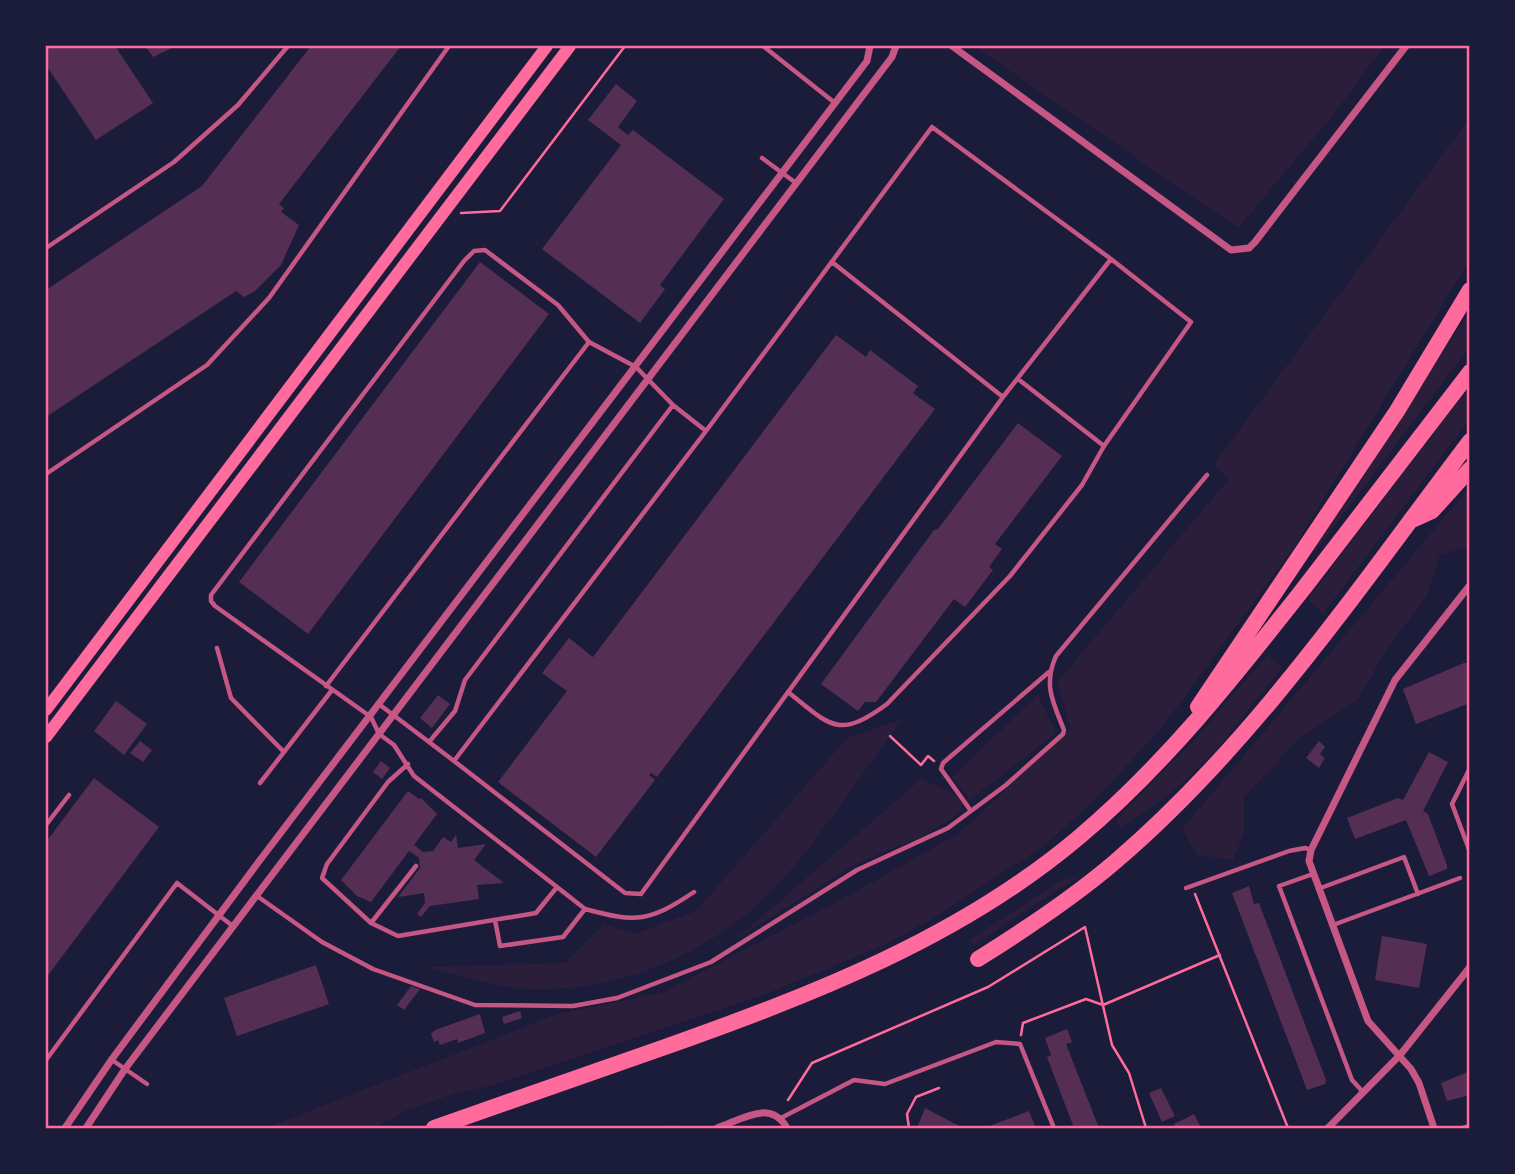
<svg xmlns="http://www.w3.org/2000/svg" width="1515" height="1174" font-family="Helvetica,sans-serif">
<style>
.green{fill:#2a1e3b}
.building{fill:#542f53}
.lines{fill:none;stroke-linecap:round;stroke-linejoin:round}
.path{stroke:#ff6b9d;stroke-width:2.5}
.service{stroke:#c65784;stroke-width:4.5}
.minor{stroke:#c65784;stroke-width:7}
.secondary{stroke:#ff6b9d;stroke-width:12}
.motorway{stroke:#ff6b9d;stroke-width:16}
.neatline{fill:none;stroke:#ff6b9d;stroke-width:2.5}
</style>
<rect width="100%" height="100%" fill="#1b1b3a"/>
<path class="green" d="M974,46h410l-50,68 -96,114z
M1469,119v142l-174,285 -132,180 -67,73 -52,47 -112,73 -48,26 -118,49 -275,92 -35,7 -54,19 -27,16h-109l291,-114 104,-21 187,-97 111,-63 112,-104 -14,-47 171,-202 -14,-16z
M1469,313v35l-152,201 -7,2z
M1469,387v33l-146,194 -15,-15z
M1469,488v58l-29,9 -13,41 -42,56 -27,48 -56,36 -58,61v37l-11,26 -35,-5 -16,-26z
M1268,654l14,13 -62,79 -44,43 -55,40 -5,-9 79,-81z
M1038,695l18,38 -86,67 -18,-23z
M902,719c-37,50 -71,103 -110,150 -63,77 -164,124 -263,120 -35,-2 -70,-14 -104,-22l140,-4 39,-39 30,10 62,-23 151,-173z
M921,779l29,12 13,12 -4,11 -37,23 -65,26 -125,79z
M1079,876l-106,70 -4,-6 91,-59z"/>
<path class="building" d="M46,46h69l38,57 -57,37 -50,-75z
M145,46h31l-23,11z
M311,46h90l-122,158 5,4 -3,4 18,13 -18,40 -26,26 -11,6 -8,-6 -190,126v-127l156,-104z
M616,84l21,17 -19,26 10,8 5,-5 91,69 -64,86 5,4 -25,34 -98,-74 79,-104 -33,-25z
M480,262l69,52 -241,320 -69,-52z
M836,335l30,22 4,-7 48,36 -5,7 22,16 -278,368 -6,-4 -2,2 6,5 -59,77 -98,-75 69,-91 -25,-18 27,-35 24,19z
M1018,423l44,33 -67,88 7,5 -13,18 4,3 -28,37 -11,-8 -78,103h-11l-7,9 -37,-27 113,-154 4,-1z
M1464,663h6v40l-54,21 -13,-35z
M438,695l12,9 -18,24 -12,-10z
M116,701l31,23 -23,31 -30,-24z
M140,741l12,9 -9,12 -13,-9z
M1319,741l6,6 -5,7 5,4 -6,10 -13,-10z
M1429,752l19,10 -25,49 5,3 19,51v4l-18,7 -23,-56 -51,19 -8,-21 51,-20 5,2z
M381,761l9,7 -8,11 -9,-7z
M94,778l65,49 -113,151v-136z
M408,791l11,8 2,-1 16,16 -23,31 9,7 10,-1 10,-14 8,5 5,-7 2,13 28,-4 -12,16 30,23 -27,2 2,14 -49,7 -9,11 -4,-3 8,-11 -1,-10 -26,4 22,-29 -1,-10 -10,-7 -38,51 -14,-6 -16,-16z
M1249,886l5,18 5,-1 67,177 -1,4 -18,6 -75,-197z
M1382,936l45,8 -8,44 -44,-8z
M316,965l13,39 -92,32 -13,-38z
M411,986l9,3 -16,21 -7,-5z
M520,1011l2,7 -18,6 -2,-7z
M480,1014l5,19 -27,10 -1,-4 -17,6 -2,-5 -4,2 -3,-8 4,-4z
M1067,1029l5,13 -6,2 33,84h-25l-27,-71 4,-2 -6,-17z
M1470,1071v24l-23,6 -6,-18z
M1161,1088l14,28 -13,6 -13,-29z
M925,1108l38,20h-46z
M1029,1111l7,17h-52z
M1194,1114l7,14h-25l-2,-4z"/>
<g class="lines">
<path class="path" d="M461,213l39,-2 125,-165
M890,736l31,29 7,-9 6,5
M1195,894l93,234
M1021,1035l2,-12 63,-24 17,6 117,-50
M788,1100l24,-37 176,-76 97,-60 27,118 17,28 17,55
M672,1127v1
M909,1128l-2,-14 9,-17 23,-9"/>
<path class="service" d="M763,46l72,57
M762,158l34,25
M46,248l128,-86 64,-57 50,-59
M832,262l171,135
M1018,379l86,67
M673,405l33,26 -252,330 171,132 16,1 362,-497 108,-138 -179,-132 -226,304
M46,474l161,-109 62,-67 180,-252
M217,648l14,50 53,54
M326,686l263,-344 -31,-37 -73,-55 -11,1 -10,10 -253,334v6l4,5 156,111 8,17 15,11 20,31 143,111
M788,692c43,34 50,48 99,12l123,-128 72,-91 22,-39 87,-124 -80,-63
M380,705l49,37 26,-31 10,-31 208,-275 -37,-38 -47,-25
M429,742l25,19
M408,764l-20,18 -61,82 -5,14 49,45 27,13 138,-23 21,-26 28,22 -22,28 -63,9 -5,-26
M1469,770l-17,34 18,48
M260,783l72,-93
M971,811l-30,-42 2,-6 106,-91
M46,825l23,-30
M1313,874l-34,12 73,194 12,13
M1186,888l103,-37 16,-3 6,2
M1318,889l86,-32 14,37
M257,896l65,46 51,27 102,36 98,1 44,-8 94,-36 146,-92 91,-42 58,-43 57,-51 1,-4c-11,-28 -21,-45 -8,-74l151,-181
M585,909c52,14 64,13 109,-17
M371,923l45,-57
M1333,925l127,-47
M46,1060l131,-177 57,44
M112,1060l35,24
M781,1118l73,-38 31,4 111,-42 24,2 34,84
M1463,1128l7,-2"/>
<path class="minor" d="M952,46l279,204 18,-2 6,-6 151,-196
M65,1128l47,-69 145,-195 610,-803 3,-15
M86,1128l39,-59 767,-1012 4,-11
M717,1128c26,-9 53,-29 70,0
M1328,1128l72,-73 70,-88
M1434,1128l-15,-45 -8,-14 -43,-48 -59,-160 2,-11 84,-170 75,-95"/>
<path class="secondary" d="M46,710l501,-664
M46,737l524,-691"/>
<path class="motorway" d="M1410,521l22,-10 38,-42
M1198,707l199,-296 73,-121
M978,959c48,-30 95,-61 138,-98 139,-119 244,-275 354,-420
M434,1128c77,-27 154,-54 231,-81 146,-52 293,-108 413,-209 87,-73 156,-161 226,-250 56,-72 111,-144 166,-216"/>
</g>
<rect width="1515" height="1174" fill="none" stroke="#1b1b3a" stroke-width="94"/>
<rect x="47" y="47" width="1421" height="1080" class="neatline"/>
</svg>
